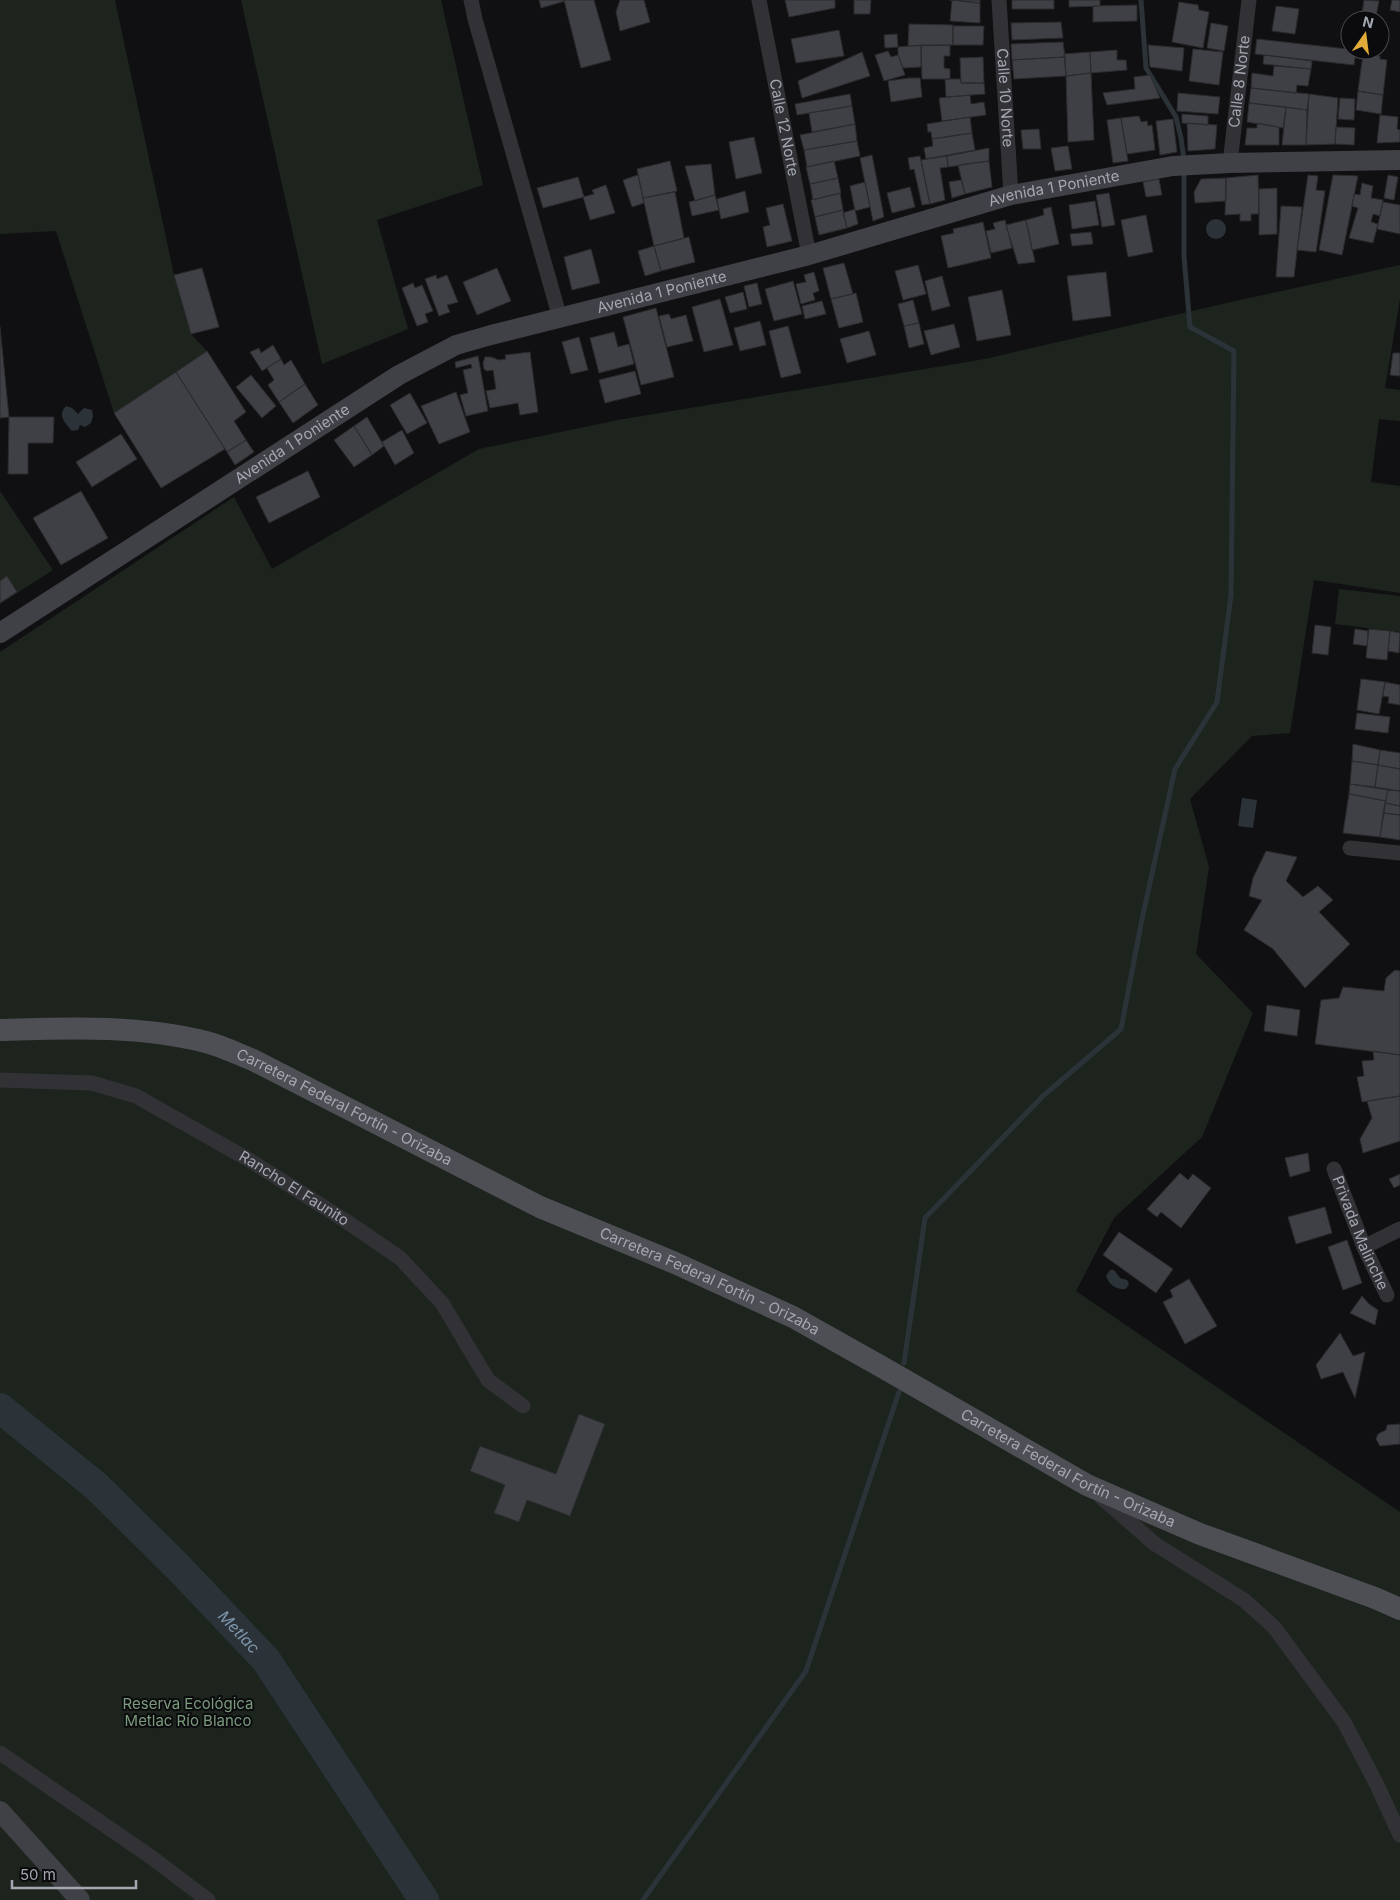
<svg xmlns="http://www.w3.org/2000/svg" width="1400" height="1900" font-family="Inter,sans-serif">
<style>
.green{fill:#1d241e}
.water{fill:#2b3339}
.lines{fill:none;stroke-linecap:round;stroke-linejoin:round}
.stream{stroke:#2b3339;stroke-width:5}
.river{stroke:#2b3339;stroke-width:30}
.building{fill:#3f4045;stroke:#2b2b2d}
.street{stroke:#323236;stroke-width:15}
.secondary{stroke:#404146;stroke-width:20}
.primary{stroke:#4e4f55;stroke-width:22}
.labels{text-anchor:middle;stroke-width:4;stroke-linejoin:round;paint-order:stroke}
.street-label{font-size:15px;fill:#a3a7b1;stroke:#0b0b0d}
.park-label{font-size:15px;fill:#7b9b7d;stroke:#0b0b0d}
.water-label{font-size:16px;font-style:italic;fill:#7c94aa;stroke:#0b0b0d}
</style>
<rect width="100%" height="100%" fill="#101012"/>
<path class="green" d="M0,0h115l59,275 17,59 16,17 -93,62 -58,-182 -56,3z
M241,0h200l42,185 -106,35 31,109 -86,35z
M1400,265v34l-15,89 15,2v31l-21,-2 -8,63 29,4v107l-86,-13 -24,153 -38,3 -62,63 19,68 -13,87 57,59 -51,124 -88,81 -38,73 324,221v388h-1400v-1248l234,-155 38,72 207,-120 139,-29 367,-61 246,-57z
M0,491l53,79 -53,34z
M1339,589l61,7v36l-65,-8z"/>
<path class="water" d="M1206 229a10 10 0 1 1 20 0a10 10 0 1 1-20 0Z
M66,406l6,2 6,6 6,-6 8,2 1,6 -2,7 -6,4 -5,-2 -2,5 -6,1c-7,-8 -15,-16 -6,-25z
M1242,798l15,2 -4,28 -15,-2z
M1110,1270h4l6,8 7,2 2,4 -3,5c-9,1 -17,-4 -20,-13z"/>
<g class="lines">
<path class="stream" d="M1141,0l5,68 30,49 5,21 3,22
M904,1363l21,-145 118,-122 78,-67 21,-110 33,-150 42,-67 14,-107 3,-244 -44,-24 -6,-71v-87
M643,1900l163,-229 93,-279"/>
<path class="river" id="s1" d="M0,1408l96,78 82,81 88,93 158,240"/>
</g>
<path class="building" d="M539,0h25l1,1 -24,7z
M564,0h30l17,60 -30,8z
M620,0h24l6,22 -30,9 -4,-19z
M785,0h50v8l-46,9z
M854,0h17l-1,14h-16z
M949,0h31v3l-28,-3z
M952,0l28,3v20l-30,-2z
M1012,0h42v9h-42z
M1069,0h31v6l-31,1z
M1364,0l15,1 -3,15 -14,-2z
M1392,0h8v12l-10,-2z
M1179,2l19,3 1,5 10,2 -6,36 -31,-6z
M1137,5v16l-44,1v-16z
M1276,6l23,3 -4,25 -23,-3z
M1061,22l2,16 -51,2 -1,-17z
M1211,23l17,3 -4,25 -17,-3z
M909,24l44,1v20l-45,1z
M953,26h31l-1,19h-30z
M839,30l5,26 -48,7 -5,-24z
M897,34l1,13 -13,1 -1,-13z
M1257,39l99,11 -2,15 -99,-11z
M1063,42l2,15 -53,3 -1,-16z
M921,45h29v11h-6v12l6,1v10h-28z
M921,45v22l-18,1 -5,-13v-8z
M1148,45l36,3 -2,23 -32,-4z
M1193,49l30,3 -4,33 -30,-4z
M1117,50v10h9l1,10 -36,3 -1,-21z
M888,51l3,6 7,-2 7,20 -21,6 -9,-26z
M862,52l8,24 -68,22 -4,-17z
M1090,52l1,21 -25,3 -2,-22z
M1363,54l17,2v3l7,1 -4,35 -25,-4z
M1264,55l48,6 -1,8 -48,-5z
M983,57l1,26h-23l-1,-25z
M1065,57l1,19 -52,3 -2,-19z
M1274,66l37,3 -3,17 -11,-1 -1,8 -45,-5 1,-15 21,3z
M1091,73l3,67 -26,2 -2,-66z
M1150,75l10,23 -53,7 -4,-12 32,-4 -1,-12z
M909,78h11l2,19 -31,5 -3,-21z
M945,79h15l1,4h23l1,11 -39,3z
M1251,88l58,6 -2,16 -58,-7z
M1358,91l25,4 -2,19 -25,-4z
M1178,93l42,4 -2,17 -41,-3z
M850,94l2,12 -55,9 -2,-11z
M1309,94l29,4 -3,46 -29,1z
M970,95l1,9 13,-2 2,13 -44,6 -3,-23z
M1340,98l15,1 -1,21 -16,-1z
M1249,103l37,4 -3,21 -36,-6z
M852,106l3,18 -43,8 -3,-19z
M1286,107l21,3 -1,35h-24z
M1182,114l26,2v9l-26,-2z
M1380,115l18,2 -1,12 3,1v12l-23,1z
M1139,116l2,6 6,-1 1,5 4,-1 3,25 -28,4 -6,-36z
M970,117l2,16 -40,6 -1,-7h-3l-1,-8z
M1121,118l7,43 -15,2 -6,-43z
M1173,119l4,33 -17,3 -4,-34z
M1187,123l30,2 -2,24 -27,2z
M1257,123l22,4v18h-34l2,-17h10z
M855,124l2,17 -53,9 -4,-15z
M1336,127l19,1 -1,17 -19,-1z
M1039,129l2,20h-18l-2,-19z
M972,133l3,17 -49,9 -2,-11 9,-2 -1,-7z
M754,137l8,36 -26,6 -7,-37z
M857,141l3,15 -53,11 -3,-17z
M1068,146l4,23 -17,2 -4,-23z
M989,148v13l-41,6 -1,-11z
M872,155l12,62 -11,4 -13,-63z
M920,156l10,48 -8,1 -8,-36 -4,1 -2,-12z
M947,156l1,11 -8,1 5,32 -15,4 -9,-44z
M670,161l7,30 -34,7 -6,-29z
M834,161l4,17 -28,6 -4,-17z
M989,161l3,26 -27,7 -7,-29z
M711,164l4,31 -20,6 -10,-35z
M638,175l6,28 -12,4 -9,-27z
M1258,175l1,39h-8v7h-11v-7l-15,1 1,-37z
M1308,175l10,1 -2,14 9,1 -9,61 -19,-2z
M1333,175l25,1 -16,79 -23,-5z
M1388,175l10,2 -4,23 -10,-2z
M578,177l6,20 -41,11 -6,-20z
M838,178l3,15 -28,7 -3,-16z
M1226,178v23l-31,2 -1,-11 7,-13z
M1159,179l3,16 -16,2 -3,-15z
M961,180l4,14 -13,4 -3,-16z
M865,182l5,25 -15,4 -5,-25z
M1362,183l11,3 -2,12 12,2 -3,16 -7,-2 -2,8 7,2 -5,19 -24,-5 9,-30 -6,-2 2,-12 6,1z
M606,185l9,28 -25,7 -7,-23 11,-3 -2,-4z
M910,187l5,20 -23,6 -5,-20z
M1277,188v46l-18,1v-46z
M745,191l4,21 -28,7 -4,-20z
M675,192l9,46 -30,8 -11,-48z
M840,193l3,17 -28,7 -4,-17z
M1109,193l6,32 -13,2 -6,-32z
M715,195l4,15 -27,6 -3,-14z
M1095,201l4,24 -27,4 -3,-24z
M1383,202l17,3v29l-23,-5z
M783,204l9,37 -25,6 -4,-20 7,-2 -4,-17z
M1281,206l21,1 -8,70h-18z
M1051,207l8,37 -27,6 -6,-30 18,-5 -1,-6z
M855,209l3,15 -11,4 -4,-15z
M843,210l4,18 -28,7 -4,-18z
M1146,215l7,37 -25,5 -7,-37z
M1005,220l7,28 -21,5 -5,-22 9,-2 -2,-6z
M1026,220l9,42 -17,2 -12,-39z
M983,222l8,36 -43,10 -7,-32 13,-3 -1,-4z
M1091,232l2,12 -21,2 -2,-12z
M689,237l6,25 -34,9 -7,-25z
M654,246l7,25 -16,5 -7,-25z
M591,249l9,34 -28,7 -8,-33z
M844,263l9,31 -22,5 -8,-31z
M918,265l8,29 -23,6 -8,-29z
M202,268l17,59 -28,7 -17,-59z
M497,268l14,33 -34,14 -14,-33z
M814,272l5,19 -6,2 2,7 -14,4 -5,-20 10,-2 -2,-7z
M1106,272l5,44 -38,5 -6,-45z
M436,275l1,4 10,-4 11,27 -11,3 3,7 -11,4 -14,-37z
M942,276l8,30 -18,5 -7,-30z
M793,281l9,33 -28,7 -9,-32z
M413,283l2,5 7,-3 11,26 -8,3 3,8 -11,4 -15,-38z
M757,283l5,21 -13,3 -5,-21z
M1002,290l9,45 -34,6 -9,-44z
M743,292l4,17 -17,4 -5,-16z
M856,293l7,29 -24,6 -8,-29z
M720,299l13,46 -29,7 -12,-45z
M913,300l6,23 -15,3 -6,-22z
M822,301l4,13 -21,5 -3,-13z
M656,308l18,69 -33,8 -18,-68z
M669,314l2,5 15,-4 7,26 -26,6 -8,-31z
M760,321l6,24 -26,6 -6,-23z
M919,323l5,21 -15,4 -5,-22z
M954,324l6,23 -29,8 -7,-24z
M788,326l13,47 -20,5 -12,-47z
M0,327l9,90 -9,1z
M869,331l7,24 -29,8 -7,-24z
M614,332l4,15 11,-3 5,20 -35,9 -9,-35z
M579,337l9,33 -17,4 -9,-32z
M273,345l8,14 -19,12 -12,-19 9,-4 2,5z
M207,351l39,61 -12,9 12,19 -19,12 -51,-80z
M530,352l8,60 -18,3 -2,-12 -28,5 -4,-17 10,-2 -3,-19 -6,1 -3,-2 -1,-6 2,-6h6l8,3 7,-1 -1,-4z
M1393,353h7v23l-10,-1z
M478,356l10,55 -22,5 -6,-21 8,-2 -5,-23 9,-2 -1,-4 -15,4 -1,-6z
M281,359l3,6 7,-5 14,24 -26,18 -11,-17 6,-5 -7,-12z
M635,371l6,23 -36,9 -6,-23z
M176,372l49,77 -64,39 -47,-75z
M251,375l25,31 -14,12 -26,-31z
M305,384l13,21 -25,18 -14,-21z
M456,392l14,40 -31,12 -18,-38z
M410,393l17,30 -20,11 -17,-29z
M9,417h45l-1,26h-25v31h-20z
M367,417l17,29 -12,9 -18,-29z
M354,426l18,29 -18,12 -20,-27z
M402,430l12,23 -19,12 -13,-23z
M121,434l16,25 -45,28 -16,-25z
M246,440l8,12 -19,13 -8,-13z
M308,471l12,26 -51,26 -13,-26z
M81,491l27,47 -47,27 -28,-47z
M7,576l10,16 -17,11v-22z
M1315,625l16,2 -3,28 -16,-2z
M1355,629l13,2 -1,15 -14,-2z
M1369,629l21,2 -3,29 -21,-2z
M1390,631l10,2 -1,20 -11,-2z
M1361,679l24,3 -6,32 -22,-4z
M1385,682l15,3v20l-12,-2 1,-6 -6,-1z
M1357,713l33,4 -2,16 -33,-4z
M1353,744l27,6 -2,15 -26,-4z
M1380,750l20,3v16l-22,-4z
M1352,761l26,4 -3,22 -25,-3z
M1378,765l22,4v22l-25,-4z
M1350,784l38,6 -2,11 -37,-7z
M1388,790l12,1v15l-15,-3z
M1349,794l37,7 -6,36 -37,-4z
M1385,803l15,3v9l-17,-2z
M1383,813l17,2v25l-20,-3z
M1266,851l31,6 -11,24 17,16 15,-11 15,14 -14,12 31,32 -45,44 -32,-39 -29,-19 18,-30 -13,-4 4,-18z
M1395,970l5,1v84l-85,-11 6,-44 18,-2 4,-11 41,4 2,-13z
M1267,1005l33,5 -3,26 -33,-5z
M1373,1051l27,4v41l-38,6 -5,-25 7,-1 -2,-15 12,-1z
M1400,1096v45l-37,12 -3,-14 12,-21 -5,-17z
M1308,1153l2,18 -20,6 -5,-19z
M1180,1173l8,7 5,-6 18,14 -30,40 -20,-16 -4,5 -10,-8z
M1400,1174v11l-6,3 -5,-9z
M1325,1207l7,26 -36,11 -8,-27z
M1119,1232l54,37 -17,24 -53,-38z
M1347,1240l15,43 -19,7 -15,-43z
M1189,1279l28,47 -32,18 -22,-42 10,-5 -3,-7z
M1362,1296l7,8 9,6 -3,15 -25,-12z
M1340,1333l13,23 12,-4 -10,46 -12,-26 -22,7 -5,-14z
M579,1414l26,10 -35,92 -43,-16 -8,22 -25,-9 11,-28 -35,-14 10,-25 76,28z
M1400,1424v20l-20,2 -4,-7 2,-5 8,-4 1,-5z"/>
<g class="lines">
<g class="street">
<path d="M471,0l4,19 85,299"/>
<path id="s2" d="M759,0l50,255"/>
<path id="s3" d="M999,0l12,195"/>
<path id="s4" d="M1230,163l19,-163"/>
<path d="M1350,848l50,5"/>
<path id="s5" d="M0,1080l92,3 44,13 115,65 95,60 54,37 42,45 46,77 35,26"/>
<path id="s6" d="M1334,1169l30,78 23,48"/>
<path d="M1364,1247l36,-18"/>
<path d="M1101,1497l54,47 89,56 30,27 70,95 33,63 23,50"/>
<path d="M0,1753l151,104 57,43"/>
</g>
<g class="secondary">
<path id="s7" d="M0,633l399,-258 57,-30 35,-10 318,-80 202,-60 162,-29 57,-3 170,-3"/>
<path d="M0,1811l80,89"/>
</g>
<path class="primary" id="s8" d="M0,1030c69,-2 139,-5 206,12 16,4 32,12 47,18l287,147 135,56 118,54 89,50 205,118 113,49 175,64 25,11"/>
</g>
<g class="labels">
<g class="street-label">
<text dy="5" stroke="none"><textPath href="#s4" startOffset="82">Calle 8 Norte</textPath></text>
<text dy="5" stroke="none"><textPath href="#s3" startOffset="98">Calle 10 Norte</textPath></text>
<text dy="5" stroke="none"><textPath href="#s2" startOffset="130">Calle 12 Norte</textPath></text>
<text dy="5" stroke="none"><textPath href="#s7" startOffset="1158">Avenida 1 Poniente</textPath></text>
<text dy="5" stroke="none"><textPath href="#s7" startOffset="752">Avenida 1 Poniente</textPath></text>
<text dy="5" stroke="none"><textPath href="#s7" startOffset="348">Avenida 1 Poniente</textPath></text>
<text dy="5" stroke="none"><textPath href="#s8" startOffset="360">Carretera Federal Fortín - Orizaba</textPath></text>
<text dy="5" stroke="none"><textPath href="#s5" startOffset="321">Rancho El Faunito</textPath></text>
<text dy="5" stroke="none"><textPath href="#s6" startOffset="69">Privada Malinche</textPath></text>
<text dy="5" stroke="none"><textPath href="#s8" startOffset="765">Carretera Federal Fortín - Orizaba</textPath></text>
<text dy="5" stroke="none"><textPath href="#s8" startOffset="1170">Carretera Federal Fortín - Orizaba</textPath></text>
</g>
<g class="park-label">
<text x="188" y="1709">Reserva Ecológica<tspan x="188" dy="17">Metlac Río Blanco</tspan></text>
</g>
<g class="water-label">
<text dy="6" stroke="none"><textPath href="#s1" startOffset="328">Metlac</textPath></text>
</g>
</g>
<g transform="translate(1365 35) rotate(14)"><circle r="24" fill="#0b0b0d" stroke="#48494f"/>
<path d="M0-4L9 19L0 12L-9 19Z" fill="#e2aa38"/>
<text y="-8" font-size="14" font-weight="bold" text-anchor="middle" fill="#a3a7b1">N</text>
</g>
<path d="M12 1880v8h124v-8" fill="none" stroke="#a3a7b1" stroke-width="2.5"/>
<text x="20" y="1880" font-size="15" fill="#a3a7b1" stroke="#0b0b0d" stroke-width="4" paint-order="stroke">50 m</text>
</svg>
